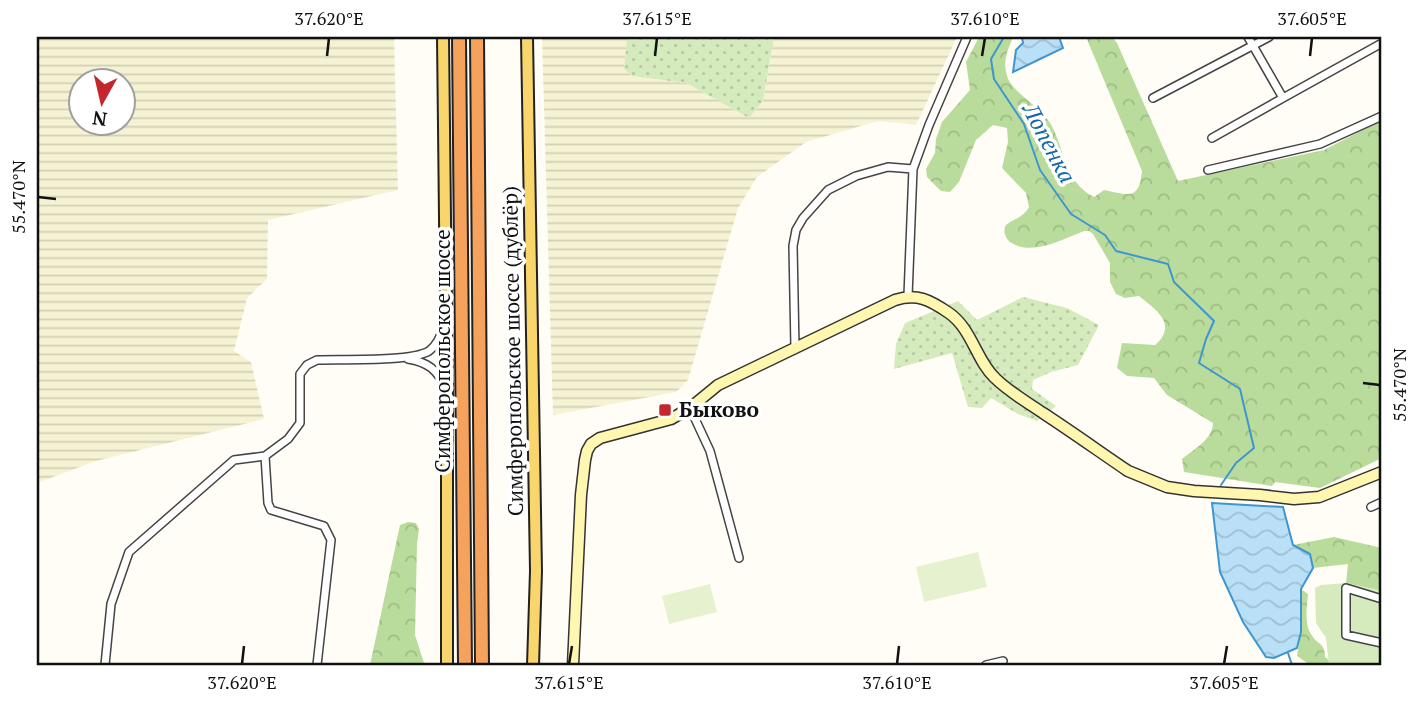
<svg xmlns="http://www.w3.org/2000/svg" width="1419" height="702" font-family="'PT Serif',serif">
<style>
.farmland{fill:url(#farmland-rules);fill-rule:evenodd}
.grass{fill:url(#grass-dots)}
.forest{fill:url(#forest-crowns)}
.park{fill:#d5ebbd}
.pitch{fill:#e6f2cf}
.water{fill:url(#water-waves);stroke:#3f96cf;stroke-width:2}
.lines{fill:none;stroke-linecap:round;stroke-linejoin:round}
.stream{stroke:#3f96cf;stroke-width:2}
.street-casing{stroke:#444;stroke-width:10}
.secondary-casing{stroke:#333;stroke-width:13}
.primary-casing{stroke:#222;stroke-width:14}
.highway-casing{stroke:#222;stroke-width:16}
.street{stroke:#fff;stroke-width:7}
.secondary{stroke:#fff6b0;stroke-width:10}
.primary{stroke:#f9d66b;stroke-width:10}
.highway{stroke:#f5a25d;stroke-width:12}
.ticks{fill:none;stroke:#111;stroke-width:2.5}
.poi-dot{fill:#c4262e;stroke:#fff;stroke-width:2.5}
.labels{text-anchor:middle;stroke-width:7;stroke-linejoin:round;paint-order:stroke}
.street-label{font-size:21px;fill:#111;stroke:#fff}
.poi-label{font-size:21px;font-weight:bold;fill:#111;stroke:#fff;text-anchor:start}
.water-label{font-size:23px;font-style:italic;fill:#1768a6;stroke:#fff}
.neatline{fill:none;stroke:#111;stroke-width:2.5}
.ticks-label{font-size:18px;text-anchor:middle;fill:#111}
</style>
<defs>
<pattern id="farmland-rules" width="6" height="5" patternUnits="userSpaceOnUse" patternTransform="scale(1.75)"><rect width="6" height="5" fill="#f6f3d4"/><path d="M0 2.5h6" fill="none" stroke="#d2cfb5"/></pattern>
<pattern id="grass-dots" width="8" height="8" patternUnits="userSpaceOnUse" patternTransform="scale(1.75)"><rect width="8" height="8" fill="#d5ebbd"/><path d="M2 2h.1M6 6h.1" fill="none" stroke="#b6c8a1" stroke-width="1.8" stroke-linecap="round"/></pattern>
<pattern id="forest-crowns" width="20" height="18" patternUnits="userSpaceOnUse" patternTransform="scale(1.75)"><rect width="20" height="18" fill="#b9dc9c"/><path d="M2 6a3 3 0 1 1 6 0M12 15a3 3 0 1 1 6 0" fill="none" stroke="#9ebc85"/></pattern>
<pattern id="water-waves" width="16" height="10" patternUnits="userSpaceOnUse" patternTransform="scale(1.75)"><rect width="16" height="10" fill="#b9e0f7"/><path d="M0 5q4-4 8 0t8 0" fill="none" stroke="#9ebfd3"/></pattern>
</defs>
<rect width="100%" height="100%" fill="#fffdf5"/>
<path class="farmland" d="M37,37h357l4,153 -130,30 -1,59 -20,19 -13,53 17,11 13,57 -168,42 -59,22zM80,80h42v42h-42z
M542,37h85l-3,32 8,7 54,7 63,35 14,-17 11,-64h183l-41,88 -38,-4 -72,21 -49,35 -19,31 -50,172 -12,12 -123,23z"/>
<path class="grass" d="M627,37h147l-11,64 -14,17 -63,-35 -54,-7 -8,-7z
M1023,297l44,11 32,17 -21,40 -27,7 -18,8 -1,9 24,17 -19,15 -19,-7 -27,-16 -9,10 -14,-1 -16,-54 -58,16 2,-25 9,-21 53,-22 19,19z"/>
<path class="forest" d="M979,37h34c-6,15 -11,25 -5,42 7,15 33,28 42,44 15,25 14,59 44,74l10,-7c25,5 35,11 38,-19l-56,-134h26l5,6 61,138 146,-31 58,-30v338l-62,30 -45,-6 -3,4 -88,-14 -2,-13c11,-9 31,-20 31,-36l-46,-28 -13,-17 -27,-2 -10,-8 5,-25 33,2c24,-21 0,-36 -16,-49l-14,2 -9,-4 -6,-12v-19l-17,-29 -4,-3h-5c-21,8 -52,26 -74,11 -4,-3 -7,-10 -5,-15 2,-6 18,-8 24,-20l-3,-14 -24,-25 6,-26 -1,-14 -14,-3 -17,15 -17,42 -9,10 -9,-1 -14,-14 -1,-8 9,-16 1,-14 6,-17 28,-32 -4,-28z
M408,522l8,1 3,6 -2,15 -2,91 9,28 -1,2h-53l30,-140z
M1334,537l48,11v43l-36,-8 2,-19 -35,4 -3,-14 -17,-9z
M1301,589l7,5c-1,12 -4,29 3,40 6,11 14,8 14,23l10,8h-25l-13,-9 4,-24z"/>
<path class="park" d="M1346,583l36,8v74h-53l-3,-27 -10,-15 -1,-35 6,-3z"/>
<path class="pitch" d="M978,552l9,35 -63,15 -8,-35z
M710,584l7,28 -48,12 -7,-28z"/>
<path class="water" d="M1022,37h37l4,11 -50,24 3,-22 7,-7z
M1212,503l71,4 10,38 17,9 3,14 -12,21v43l-4,16 -23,10 -8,-1 -23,-35 -23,-50z"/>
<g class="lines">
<path class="stream" d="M1004,37l-13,22 3,20 30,45 16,46 31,44 34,21 11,16 52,13 6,18 40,39 -8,18 -7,24 41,26 14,59 -18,15 -15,22
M1288,653l4,12"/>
<g class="street-casing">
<path id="street" d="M1153,98l116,-61
M1283,98l99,-55
M1212,138l71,-40 -35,-61
M1208,170l112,-26 62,-28
M908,296l5,-127 16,-44 38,-88
M795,348l-2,-102 3,-16 7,-12 25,-28 28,-14 32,-9 25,2
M408,359c19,3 31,11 37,30
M690,408l20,43 29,107
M265,456l3,47 3,7 53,16 7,14 -14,125
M1371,507l11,-5
M1382,599l-36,-11v47l36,8
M105,665l6,-61 18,-52 105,-92 31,-4 23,-17 12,-16v-49l7,-9 10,-5c24,-1 94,2 112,-9 8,-6 12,-15 14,-24
M986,665l17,-4"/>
</g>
<g class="secondary-casing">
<path id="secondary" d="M573,665l8,-170 4,-35 2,-9 4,-7 9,-6 71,-19 19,-11 28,-23 177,-85c22,-7 35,0 54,13 23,16 27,47 46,65 14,14 32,24 48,35 29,19 57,39 85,58l39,16 27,4 66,4 34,4 25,-2 63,-25"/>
</g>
<g class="primary-casing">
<path id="primary" d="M443,37l4,361v267
M527,37l9,534 -3,94"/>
</g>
<g class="highway-casing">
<path id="highway" d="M459,37l6,628
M477,37l5,628"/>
</g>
<use href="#street" class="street"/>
<use href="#secondary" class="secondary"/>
<use href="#primary" class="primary"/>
<use href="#highway" class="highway"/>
</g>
<path class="ticks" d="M327,56l2,-18M655,56l2,-18M982,56l3,-18M1310,56l2,-18M38,197l18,2M1363,383l17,2M242,664l2,-18M569,664l3,-18M897,664l2,-18M1224,664l3,-18"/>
<rect class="poi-dot" x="658" y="403" width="14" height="14" rx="3.5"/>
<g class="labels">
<g class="street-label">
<text transform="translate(443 351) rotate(-90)" y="7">Симферопольское шоссе</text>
<text transform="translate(513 351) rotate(-91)" y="7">Симферопольское шоссе (дублёр)</text>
</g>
<g class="poi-label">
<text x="679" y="417">Быково</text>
</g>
<g class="water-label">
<text transform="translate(1049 143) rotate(62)" y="8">Лопенка</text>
</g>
</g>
<rect width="1419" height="702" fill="none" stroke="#ffffff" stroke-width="77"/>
<g transform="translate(102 102) rotate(188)"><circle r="33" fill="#ffffff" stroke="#a0a0a0" stroke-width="2"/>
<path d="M0-5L12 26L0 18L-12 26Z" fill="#c4262e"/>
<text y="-10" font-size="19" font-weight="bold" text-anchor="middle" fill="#111111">N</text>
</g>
<rect x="38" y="38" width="1342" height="626" class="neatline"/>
<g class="ticks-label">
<text x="329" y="25">37.620°E</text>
<text x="657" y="25">37.615°E</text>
<text x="985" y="25">37.610°E</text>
<text x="1312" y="25">37.605°E</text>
<text transform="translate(19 197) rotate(-90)" y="6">55.470°N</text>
<text transform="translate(1400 385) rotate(-90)" y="6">55.470°N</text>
<text x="242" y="689">37.620°E</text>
<text x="569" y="689">37.615°E</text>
<text x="897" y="689">37.610°E</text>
<text x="1224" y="689">37.605°E</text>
</g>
</svg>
